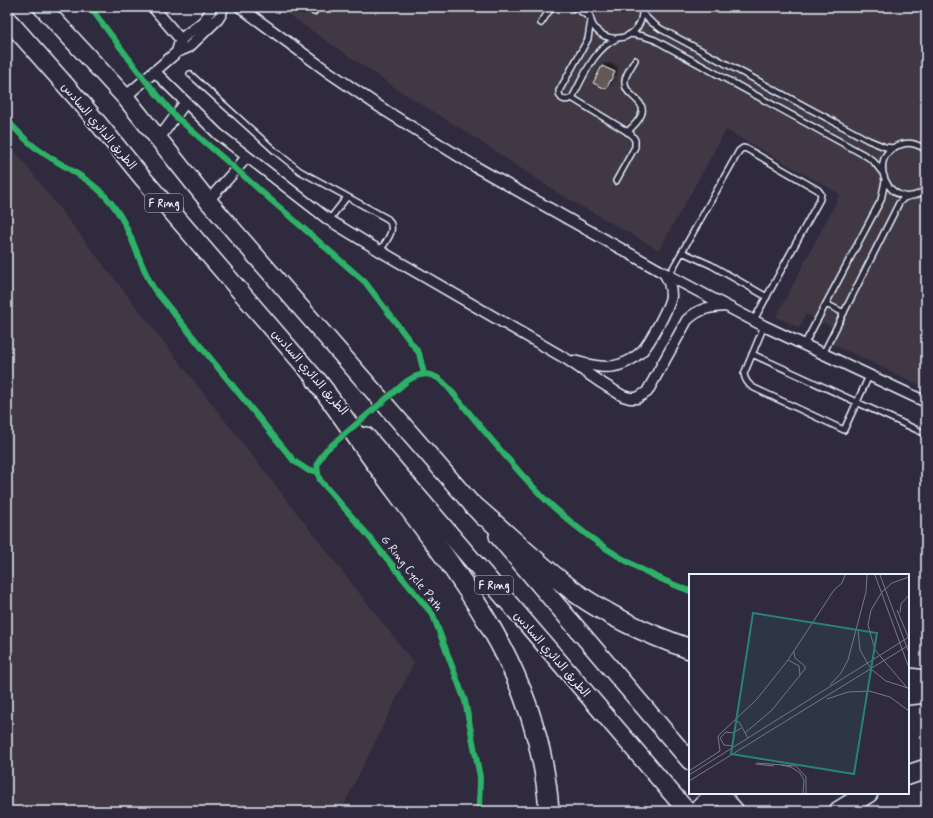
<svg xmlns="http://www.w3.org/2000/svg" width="933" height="818" font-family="Mynerve,'Playpen Sans Arabic',sans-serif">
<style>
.built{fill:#3f3844}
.building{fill:#645854;stroke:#e8f1f8;filter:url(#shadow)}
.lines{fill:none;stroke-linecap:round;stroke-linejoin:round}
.service-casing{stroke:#e8f1f8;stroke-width:8}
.minor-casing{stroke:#e8f1f8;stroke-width:13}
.trunk-casing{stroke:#e8f1f8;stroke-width:20}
.motorway-casing{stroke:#e8f1f8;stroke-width:22}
.service{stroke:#2f2a3d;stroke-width:5}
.minor{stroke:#2f2a3d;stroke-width:10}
.trunk{stroke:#2f2a3d;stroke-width:17}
.motorway{stroke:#2f2a3d;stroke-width:19}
.cycleway-casing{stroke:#2f2a3d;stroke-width:8}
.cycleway{stroke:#2db169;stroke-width:6}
.labels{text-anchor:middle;stroke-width:3.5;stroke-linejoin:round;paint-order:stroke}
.shield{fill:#2f2a3d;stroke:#b0b5c0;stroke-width:1}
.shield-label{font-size:11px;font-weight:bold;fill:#e8f1f8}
.street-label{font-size:12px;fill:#e8f1f8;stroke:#2f2a3d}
.inset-road{fill:none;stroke:#797a88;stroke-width:1}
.view{fill:#25827c;fill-opacity:0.15;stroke:#25827c;stroke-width:2}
.inset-edge{fill:none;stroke:#e8f1f8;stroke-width:2}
</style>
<defs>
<filter id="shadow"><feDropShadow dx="3.5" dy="-3.5" stdDeviation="2" flood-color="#0009"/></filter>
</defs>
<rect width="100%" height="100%" fill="#2f2a3d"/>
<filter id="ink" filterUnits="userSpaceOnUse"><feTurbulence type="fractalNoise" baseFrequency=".025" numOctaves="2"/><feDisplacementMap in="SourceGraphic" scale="8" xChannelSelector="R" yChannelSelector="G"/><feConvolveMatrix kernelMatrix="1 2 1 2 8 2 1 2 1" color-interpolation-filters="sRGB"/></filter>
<g filter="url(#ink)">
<path class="built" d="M277,7h649v381l-94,-44 7,-13 -33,-17 -7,14 -23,-11 64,-123 -114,-64 -67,120 -101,-57 -92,-61 -66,-41z
M7,141l407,522 -73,148h-334z"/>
<path class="building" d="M602,66l13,6 -9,17 -13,-6z"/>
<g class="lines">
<g class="service-casing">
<path id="service" d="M309,7l5,5
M572,7l7,3 11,8
M590,7c-5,40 55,43 52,0
M642,13l9,9 10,7 207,111 17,7 9,1
M591,20l-3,19 -29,52c0,8 6,11 13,7 12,-22 22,-50 46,-60
M541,23l8,-12 6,-4
M630,34l13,2 12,4 213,117 6,5 8,10
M190,74l85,77 25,20 88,48c9,11 -2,22 -8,32
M572,98l59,36 4,6v7l-19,34
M627,132c37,-33 -5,-30 -2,-52 1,-7 7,-14 10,-20
M926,150c-6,-5 -15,-8 -23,-6 -42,9 -12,74 23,45
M329,220l18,-23
M682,252l29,13 56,32
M669,275l70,-124 4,-3 4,1 71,41 3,4 -1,5 -66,121
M826,304l18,9
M764,326l-20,48c1,6 3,9 8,13l92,43 25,-54
M804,345l77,-145 4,-19
M752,354l174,80
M823,354l76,-151 5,-5 7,-2"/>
</g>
<g class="minor-casing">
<path id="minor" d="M153,7l28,33
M240,7l87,64 59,40 90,56 188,106 100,53 162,76
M177,52c1,-4 2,-9 4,-12 10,-12 27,-16 30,-33
M154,71l64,63 111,86 51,31 188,109 32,22 23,14 7,2h7l10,-6 40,-72c13,-12 22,-13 39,-14
M125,97l52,-45 12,-5 29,-28 3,-5 2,-7
M158,140l27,-37
M208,201l39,-44
M574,361c16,4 32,9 48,3 8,-3 15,-8 21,-14 7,-8 27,-44 28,-54 0,-9 -2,-16 -7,-23"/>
</g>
<g class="trunk-casing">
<path id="trunk" d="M42,7l83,90 83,104 275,316
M7,19l77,87 57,70 185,215
M366,436l321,375
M498,536l192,225
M719,793l16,18"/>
</g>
<g class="motorway-casing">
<path id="motorway" d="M317,381c27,37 53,75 80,111 75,100 143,188 152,319
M474,506c34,29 66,61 102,87 35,25 74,42 114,56
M908,678l18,2
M908,695l18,-2
M908,775l18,-6
M698,811l18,-18
M839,811l29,-18"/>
</g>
<use href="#service" class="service"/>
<use href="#minor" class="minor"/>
<use href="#trunk" class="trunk"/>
<use href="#motorway" class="motorway"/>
<g class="cycleway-casing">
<path id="cycleway" d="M90,7l55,73 30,36 190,166 54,71 5,21
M7,120c9,10 18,20 29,28 23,17 50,27 70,49 25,26 30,62 48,92l140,172 15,10h8
M479,811l1,-34 -15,-76 -32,-86 -67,-82 -46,-53c-5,-14 -3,-18 6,-30l81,-69c16,-10 27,-9 40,5 30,36 59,73 91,106 6,7 13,13 20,19 39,35 83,62 132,80"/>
</g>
<use href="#cycleway" class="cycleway"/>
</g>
</g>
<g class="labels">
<g class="shield">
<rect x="145" y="194" width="38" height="18" rx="3"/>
<rect x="475" y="576" width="38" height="18" rx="3"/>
</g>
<g class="shield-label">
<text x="164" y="207">F Ring</text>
<text x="494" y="589">F Ring</text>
</g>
<g class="street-label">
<text transform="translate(99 126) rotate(50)" y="4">الطريق الدائري السادس</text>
<text transform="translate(310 372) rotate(49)" y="4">الطريق الدائري السادس</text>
<text transform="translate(412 573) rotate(52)" y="4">G Ring Cycle Path</text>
<text transform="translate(552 654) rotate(49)" y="4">الطريق الدائري السادس</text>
</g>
</g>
<g transform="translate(689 574)">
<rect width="220" height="220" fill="#2f2a3d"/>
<path class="inset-road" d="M186,1l34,93M191,1l29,78M220,3l-17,6 -10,9 -11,18 -3,15 7,25 34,40M208,36l12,29M211,39l1,-9 8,-9M169,56l2,20 11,19 15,12 22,7M99,86l11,6 1,9M141,111l11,-12 7,-13 18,-68 1,-17M138,125l21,-7 21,-1 21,6 19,14M46,147l4,1 9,16M56,159l27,-23 33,-41v-3l-10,-8 -1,-6M44,172l-9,-1 -4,-7 6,-6 7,1 8,-5M68,189l39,3 10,11v16M66,190l19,2M92,191l10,2 9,6 4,7 -1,13M0,197l31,-20 -2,-15 39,-37 31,-39 46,-70 8,-7 3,-8M0,201l220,-138M0,207l220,-136"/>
<path class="view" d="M64,39l124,20 -23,141 -123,-20z"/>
<rect width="220" height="220" class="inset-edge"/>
</g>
<rect width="933" height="818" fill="none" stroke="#2f2a3d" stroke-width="24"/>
<rect x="12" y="12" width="909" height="794" fill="none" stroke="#e8f1f8" stroke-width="1.5" filter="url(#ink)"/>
</svg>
